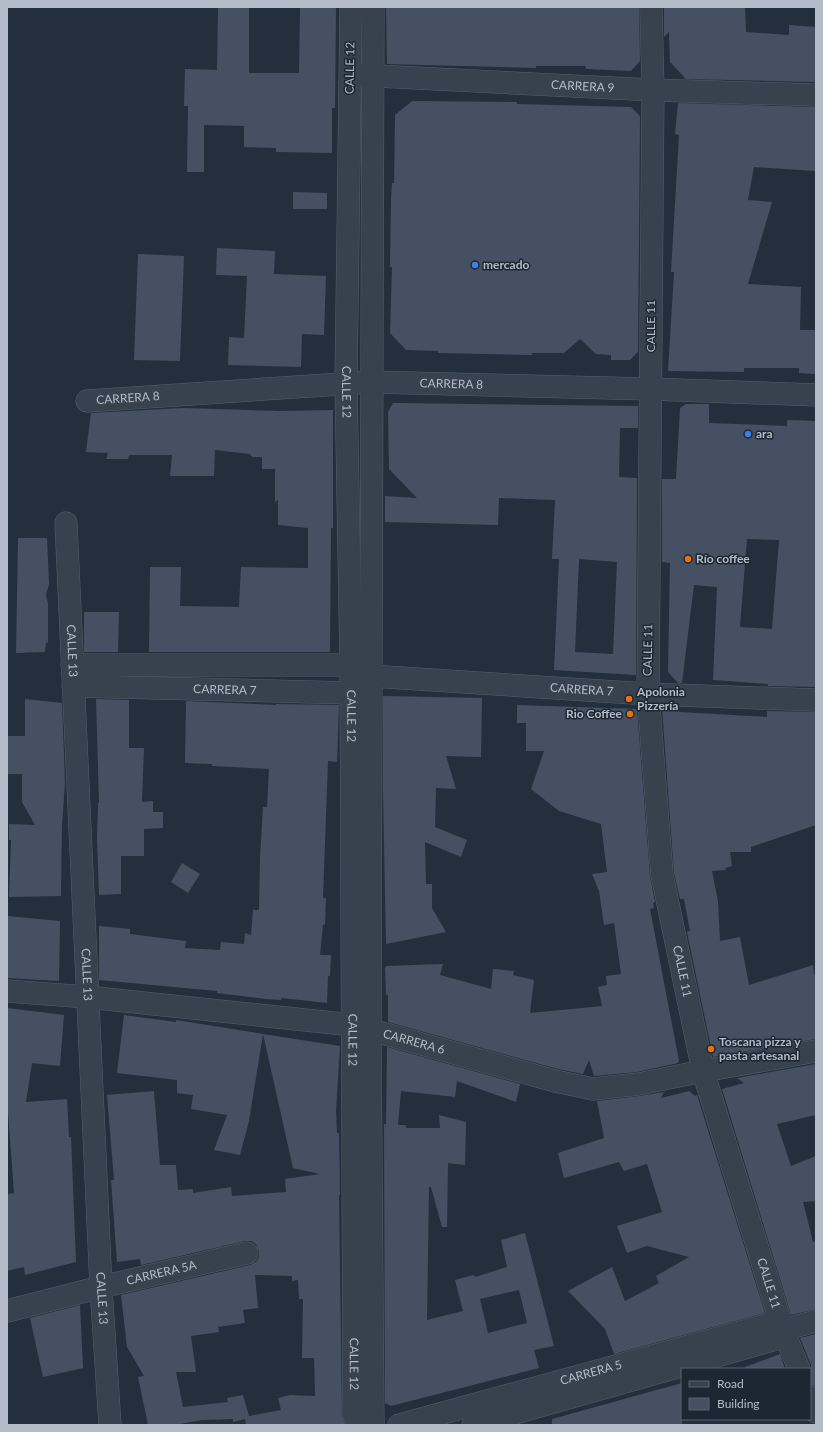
<svg xmlns="http://www.w3.org/2000/svg" width="823" height="1432" font-family="Lato,sans-serif">
<style>
.building{fill:#455162;fill-rule:evenodd}
.lines{fill:none;stroke-linecap:round;stroke-linejoin:round}
.minor-casing{stroke:#565f6c;stroke-width:23}
.minor{stroke:#38414e;stroke-width:22}
.shop-dot{fill:#3f7fe0;stroke:#1d2633;stroke-width:1.5}
.food-dot{fill:#e8710a;stroke:#1d2633;stroke-width:1.5}
.labels{text-anchor:middle;stroke-width:3;stroke-linejoin:round;paint-order:stroke}
.street-label{font-size:12px;fill:#b4bcc9;stroke:#1d2633}
.poi-label{font-size:12px;font-weight:bold;fill:#b4bcc9;stroke:#1d2633;text-anchor:start}
</style>
<rect width="100%" height="100%" fill="#242f3e"/>
<path class="building" d="M218,7h31v66h50l1,-66h36l-1,101h-3v45l-56,-1v-4l-32,-1v-21l-40,-1v47h-17l1,-66h-4l1,-37 32,1z
M386,7h253l1,54 -9,10 -45,-2 -1,-3h-49v2l-149,-4z
M664,7h81l1,25 43,3v-10l27,2v55l-130,-3 -16,-17 -1,-30 -5,5z
M412,101l105,1v2l114,3 9,9 -2,236 -8,8h-19v-5l-15,-1 -16,-15 -16,14h-32v2l-94,-2v-2l-32,-1 -16,-17 2,-66h-2l1,-68 1,-16h2l1,-68z
M678,103l138,4v64l-62,-4 -6,33 24,2 -24,82 53,3 -1,43h16v44l-17,-1v-5h-55v4l-76,-1 6,-99h-3l8,-137 -4,-1z
M293,192l34,1v16h-34z
M217,248l58,3 -1,23 52,2 -2,59 -22,-1 -1,33 -73,-2 1,-28 15,1 3,-62 -31,-1z
M138,254l46,2 -4,105 -46,-1z
M393,403l245,3v22h-18l-1,49 18,1 -1,197 -82,-5 5,-111h-7l3,-59 -56,-2 -1,27 -113,-3v-26l32,2 -28,-29 -1,-57zM579,559l38,3 -4,92 -38,-2z
M686,404h23v19l78,3v-6l29,1v266l-48,-1v-2l-55,-4 4,-93 -23,-2 -12,98h-4l-10,-11 2,-109 -8,-1v-83h14l4,-71zM747,539l32,1 -7,89 -32,-2z
M183,408l97,3 53,-1v118h-2l-1,123 -1,1h-180l1,-85h31l-1,39 59,1 2,-40 67,1v-40l-30,-3v-25l-3,2v-33h-13v-12h-10l-2,-3 -35,-4 -1,26h-44l2,-21h-43l-1,4h-22l2,-6 -22,-1 5,-39z
M18,538h29l2,46 -3,11 2,9v39l-2,-1 -1,10 -29,1z
M84,612h35l-1,40h-34z
M383,696l99,2 -1,59 -35,-1 10,33 -20,-1 -1,39 32,13 -6,17 -36,-15 1,42h6v24l14,24 -60,12 -3,-154z
M25,699l37,4 3,79 -3,43 -1,71 -52,1 2,-57h-2v-16l26,1 -13,-23v-28h-15v-38h18z
M96,699l33,1v48h15l-2,54 11,-1v11h10v16l-19,1v27h-23v38l-22,1 -2,-56 1,-36h1z
M186,701l90,4v-1l63,1 -2,57 -9,-1 -5,137h3l-1,26 -2,1 -3,30h11l-1,21h-2l-1,27 -45,-5 -1,2 -15,-1 -49,-6v-2l-118,-11v-54l31,3v5l56,7 -1,7 35,2 1,-8 23,2 1,-11 6,2 2,-25h6l1,-52 3,-51h4l2,-38 -57,-3v-2l-27,-1z
M517,705l120,4 13,167 5,26 -2,1 1,5 -4,1 29,152 -1,2 -41,9 -43,4 -5,-16 -6,14 -25,-5 -170,-47v-27h-2l-1,-28 2,-1 56,-2 -3,11 51,14 2,-20 21,2 -1,4 21,5 -4,33 72,-7 -4,-19 9,-2 -1,-9 15,-2 -7,-51 -10,2 -5,-34 -7,-17 15,-2 -6,-48 -42,-13 -28,-22 13,-38h-18v-28h-9z
M662,708l17,2v2l88,5v-6l49,1v113l-65,22v5h-21l2,14 -7,2 1,2 -14,1 6,30 2,40 20,-4 9,48 64,-20 1,10 2,-1v65l-103,18 -26,-125 3,-1 -6,-32h-4l-6,-26z
M182,863l18,11 -12,19 -17,-11z
M7,916l53,5 -1,60 -52,-3z
M7,1008l57,7 -4,51 -28,-3 -6,39 41,-3 2,38h2l5,125 -51,13 -1,-8 -17,4v-77l7,-1 -7,-95z
M124,1015l52,7v-2l87,14 -14,87 -9,34 -26,-5 13,-35 -36,-6 2,-14 -16,-2v-13l-60,-7z
M263,1034l77,12 -4,65 1,22h2l1,62h-1l3,220 3,10h-99l-1,-6 -12,3v-3l-31,1 -28,5h-26l-10,-48 6,-1 -17,-29 -6,-52 129,-30 6,-3 3,-5v-6l-3,-7 -5,-3h-6l-104,24 -1,-6 -23,3 -6,-82h3l-7,-85 47,-4 6,74h16l2,25 15,-1v4l38,-6 1,9 54,-4 -1,-13 35,-5 -27,-6zM255,1275l37,1v5l6,-1 1,19h4l-1,59h12l1,38 -25,-1 -12,3 3,12 -32,6 -6,-21 -16,3 1,4 -45,5 -7,-35h20l-5,-36 28,-4 -1,-5 27,-4 -2,-13 15,-2z
M387,1047l133,37 -4,18 -59,-21 -2,16 -54,-6 -3,34h8v3h34l-1,-13 27,7 -1,43 -17,-2 -1,64h-5l-11,-40h-2l-2,133 36,-9 -8,-31 19,-5 1,2 32,-10 -6,-27 24,-7 29,113 -20,4 5,18 -148,38 -6,-3 -1,-279h2zM519,1290l8,33 -39,10 -8,-34z
M816,1064v51l-39,9 14,42 25,-10v45l-13,1 10,40 3,-1v68l-25,6 -69,-226 22,-6 -7,-5z
M689,1091l6,5 2,-1 68,218 -151,41 -9,-25 -37,-38 44,-24 13,34 34,-18 -3,-7 33,-19 -42,-11 -20,7 -10,-27 45,-14 -15,-48 -23,7 -5,-9 -55,16 -6,-25 46,-15 -7,-37 43,-5 24,-4 -3,6z
M80,1305l3,63 -40,9 -13,-59z
M816,1334v52l-6,-1 1,-20 -11,-27z
M780,1354l5,15h-39l-1,-2z
M682,1383v42h-130v-6z"/>
<g class="lines">
<g class="minor-casing">
<g id="minor">
<path id="s1" d="M351,7l-5,376 5,282 3,750 4,10"/>
<path d="M373,7l-3,1023 3,395"/>
<path id="s2" d="M651,7l2,83 -5,604 14,181 41,196 80,259 16,39"/>
<path id="s3" d="M357,75l296,15 163,5"/>
<path id="s4" d="M87,401l284,-19 279,7 166,6"/>
<path id="s5" d="M66,523l35,764 9,138"/>
<path id="s6" d="M72,665h279l20,11 277,18 168,6"/>
<path id="s7" d="M73,686l278,7 11,-9"/>
<path id="s8" d="M7,991l80,6 266,28 202,56 38,8 46,-5 64,-13 113,-20"/>
<path id="s9" d="M7,1311l94,-24 146,-34"/>
<path d="M810,1397l6,15"/>
<path id="s10" d="M399,1425l367,-100 17,5"/>
<path d="M473,1425l300,-85 10,-10 33,-9"/>
</g>
</g>
<use href="#minor" class="minor"/>
</g>
<g class="shop-dot">
<circle cx="475" cy="265" r="4"/>
<circle cx="748" cy="434" r="4"/>
</g>
<g class="food-dot">
<circle cx="688" cy="559" r="4"/>
<circle cx="629" cy="699" r="4"/>
<circle cx="630" cy="714" r="4"/>
<circle cx="711" cy="1049" r="4"/>
</g>
<g class="labels">
<g class="street-label">
<text transform="translate(350 68) rotate(-89)" y="4">CALLE 12</text>
<text dy="4" stroke="none"><textPath href="#s3" startOffset="226">CARRERA 9</textPath></text>
<text transform="translate(651 326) rotate(-90)" y="4">CALLE 11</text>
<text dy="4" stroke="none"><textPath href="#s4" startOffset="365">CARRERA 8</textPath></text>
<text dy="4" stroke="none"><textPath href="#s1" startOffset="385">CALLE 12</textPath></text>
<text dy="4" stroke="none"><textPath href="#s4" startOffset="41">CARRERA 8</textPath></text>
<text dy="4" stroke="none"><textPath href="#s5" startOffset="128">CALLE 13</textPath></text>
<text transform="translate(648 650) rotate(-89)" y="4">CALLE 11</text>
<text dy="4" stroke="none"><textPath href="#s7" startOffset="152">CARRERA 7</textPath></text>
<text dy="4" stroke="none"><textPath href="#s6" startOffset="513">CARRERA 7</textPath></text>
<text dy="4" stroke="none"><textPath href="#s1" startOffset="709">CALLE 12</textPath></text>
<text dy="4" stroke="none"><textPath href="#s2" startOffset="967">CALLE 11</textPath></text>
<text dy="4" stroke="none"><textPath href="#s5" startOffset="452">CALLE 13</textPath></text>
<text dy="4" stroke="none"><textPath href="#s1" startOffset="1033">CALLE 12</textPath></text>
<text dy="4" stroke="none"><textPath href="#s8" startOffset="411">CARRERA 6</textPath></text>
<text dy="4" stroke="none"><textPath href="#s9" startOffset="159">CARRERA 5A</textPath></text>
<text dy="4" stroke="none"><textPath href="#s2" startOffset="1291">CALLE 11</textPath></text>
<text dy="4" stroke="none"><textPath href="#s5" startOffset="776">CALLE 13</textPath></text>
<text dy="4" stroke="none"><textPath href="#s1" startOffset="1357">CALLE 12</textPath></text>
<text dy="4" stroke="none"><textPath href="#s10" startOffset="199">CARRERA 5</textPath></text>
</g>
<g class="poi-label">
<text x="483" y="269">mercado</text>
<text x="756" y="438">ara</text>
<text x="696" y="563">Río coffee</text>
<text x="637" y="696">Apolonia<tspan x="637" dy="14">Pizzería</tspan></text>
<text x="622" y="718" text-anchor="end">Rio Coffee</text>
<text x="719" y="1046">Toscana pizza y<tspan x="719" dy="14">pasta artesanal</tspan></text>
</g>
</g>
<rect width="823" height="1432" fill="none" stroke="#b4bcc9" stroke-width="16"/>
<rect x="681" y="1368" width="130" height="52" fill="#1d2633" stroke="#59626f"/>
<rect x="689" y="1381" width="20" height="6" fill="#38414e" stroke="#59626f"/>
<text x="717" y="1388" font-size="12" fill="#b4bcc9">Road</text>
<rect x="689" y="1398" width="20" height="12" fill="#455162" stroke="#59626f"/>
<text x="717" y="1408" font-size="12" fill="#b4bcc9">Building</text>
</svg>
